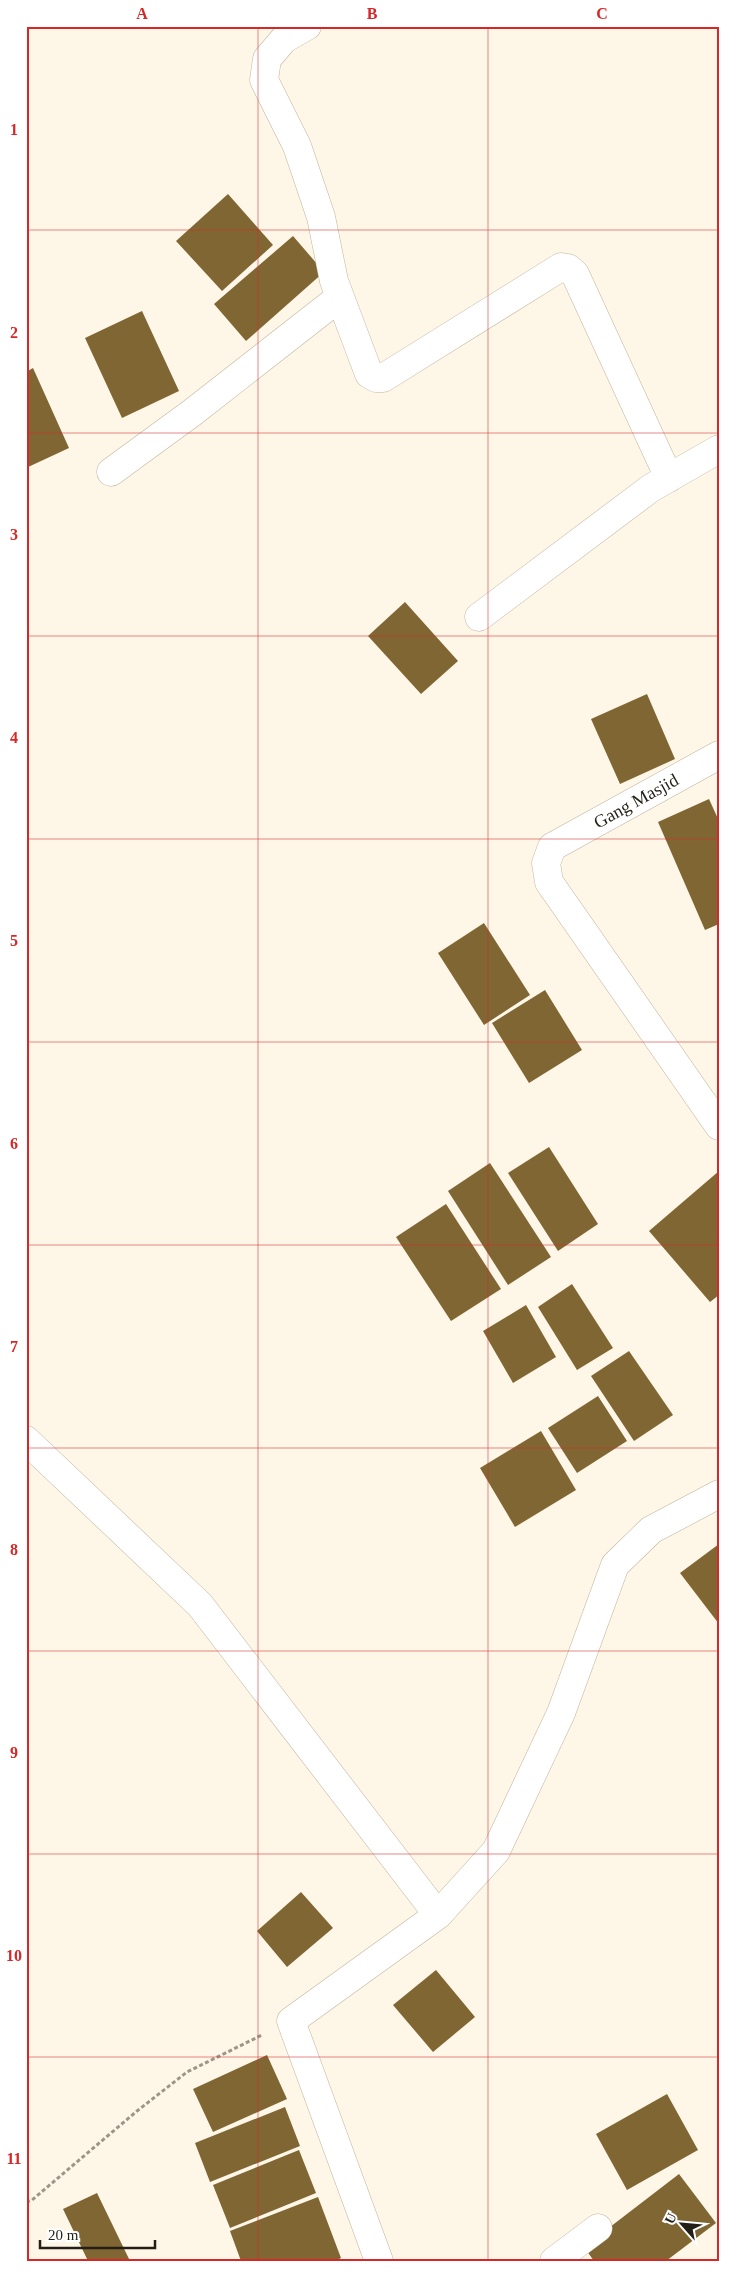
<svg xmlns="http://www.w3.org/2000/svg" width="745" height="2287" font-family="'Times New Roman',serif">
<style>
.building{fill:#806633}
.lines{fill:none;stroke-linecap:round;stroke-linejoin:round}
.minor-casing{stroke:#c1b49d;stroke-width:29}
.path{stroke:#9c9589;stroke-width:3;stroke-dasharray:4 2.5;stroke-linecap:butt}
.minor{stroke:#fff;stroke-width:28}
.grid{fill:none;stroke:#d62828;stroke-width:1;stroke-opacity:0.55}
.labels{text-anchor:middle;stroke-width:4;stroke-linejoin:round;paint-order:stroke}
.street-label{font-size:18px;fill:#231f16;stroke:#fff}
.neatline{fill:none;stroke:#d62828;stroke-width:2}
.grid-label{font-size:16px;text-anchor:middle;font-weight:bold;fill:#d62828}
</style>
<rect width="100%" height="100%" fill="#fef6e7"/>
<path class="building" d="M228,194l45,51 -51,46 -46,-50z
M293,236l31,36 -78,69 -32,-37z
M142,311l37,80 -57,27 -37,-80z
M33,368l36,80 -43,20v-96z
M405,602l53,59 -37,33 -53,-58z
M647,694l28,65 -55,25 -29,-65z
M709,799l10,22v103l-14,6 -47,-108z
M484,923l46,72 -46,30 -46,-72z
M545,990l37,60 -53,33 -37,-60z
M549,1147l49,77 -40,27 -50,-78z
M490,1163l61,94 -43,28 -60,-94z
M719,1171v124l-9,7 -61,-71z
M446,1204l55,85 -50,32 -55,-84z
M572,1284l41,64 -36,22 -39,-63z
M526,1305l30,52 -43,26 -30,-52z
M629,1351l44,64 -39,26 -43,-65z
M598,1396l29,45 -50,32 -29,-45z
M541,1431l35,59 -61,37 -35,-59z
M719,1544v80l-39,-51z
M301,1892l32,36 -46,39 -30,-36z
M436,1970l39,47 -42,35 -40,-47z
M267,2055l20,44 -74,33 -20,-43z
M667,2094l31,56 -71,40 -31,-56z
M285,2107l15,39 -90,36 -15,-39z
M299,2150l17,43 -86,35 -17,-43z
M679,2174l37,49 -50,38h-72l-10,-14z
M97,2193l33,68h-42l-25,-52z
M318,2197l23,61 -6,3h-94l-11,-30z"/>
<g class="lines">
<g class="minor-casing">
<path id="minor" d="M340,297l29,77 7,4h7l178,-111 7,1 7,6 94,204
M111,472l82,-60 147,-115 -6,-16 -13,-64 -24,-71 -33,-66 3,-21 17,-20 23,-13
M479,617l172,-129 68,-39
M719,755l-167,92 -6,16 3,19 170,244
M26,1440l174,165 238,310
M379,2261l-88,-240 147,-106 58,-64 65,-138 54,-148 36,-35 68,-36
M554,2261l44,-33"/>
</g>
<path class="path" d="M26,2202l6,-2 105,-89 50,-39 75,-37"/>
<use href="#minor" class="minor"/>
</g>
<path class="grid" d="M258,26v2235M488,26v2235M26,230h693M26,433h693M26,636h693M26,839h693M26,1042h693M26,1245h693M26,1448h693M26,1651h693M26,1854h693M26,2057h693"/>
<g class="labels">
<g class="street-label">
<text transform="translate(636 801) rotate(-29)" y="6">Gang Masjid</text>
</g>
</g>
<rect width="745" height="2287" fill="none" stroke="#ffffff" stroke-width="55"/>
<g transform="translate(682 2224) rotate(297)" stroke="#ffffff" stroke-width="4" paint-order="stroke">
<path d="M0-4L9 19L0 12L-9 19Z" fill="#231f16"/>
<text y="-8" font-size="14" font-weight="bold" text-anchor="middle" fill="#231f16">U</text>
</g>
<path d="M40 2240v8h115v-8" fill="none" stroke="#231f16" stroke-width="2.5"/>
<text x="48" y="2240" font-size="15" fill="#231f16" stroke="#ffffff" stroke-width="4" paint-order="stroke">20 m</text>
<rect x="28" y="28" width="690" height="2232" class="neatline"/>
<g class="grid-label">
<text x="142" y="19">A</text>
<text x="372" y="19">B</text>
<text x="602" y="19">C</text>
<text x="14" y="135">1</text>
<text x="14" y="338">2</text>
<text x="14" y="540">3</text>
<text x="14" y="743">4</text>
<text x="14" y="946">5</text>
<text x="14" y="1149">6</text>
<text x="14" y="1352">7</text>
<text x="14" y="1555">8</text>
<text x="14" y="1758">9</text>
<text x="14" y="1961">10</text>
<text x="14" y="2164">11</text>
</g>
</svg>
